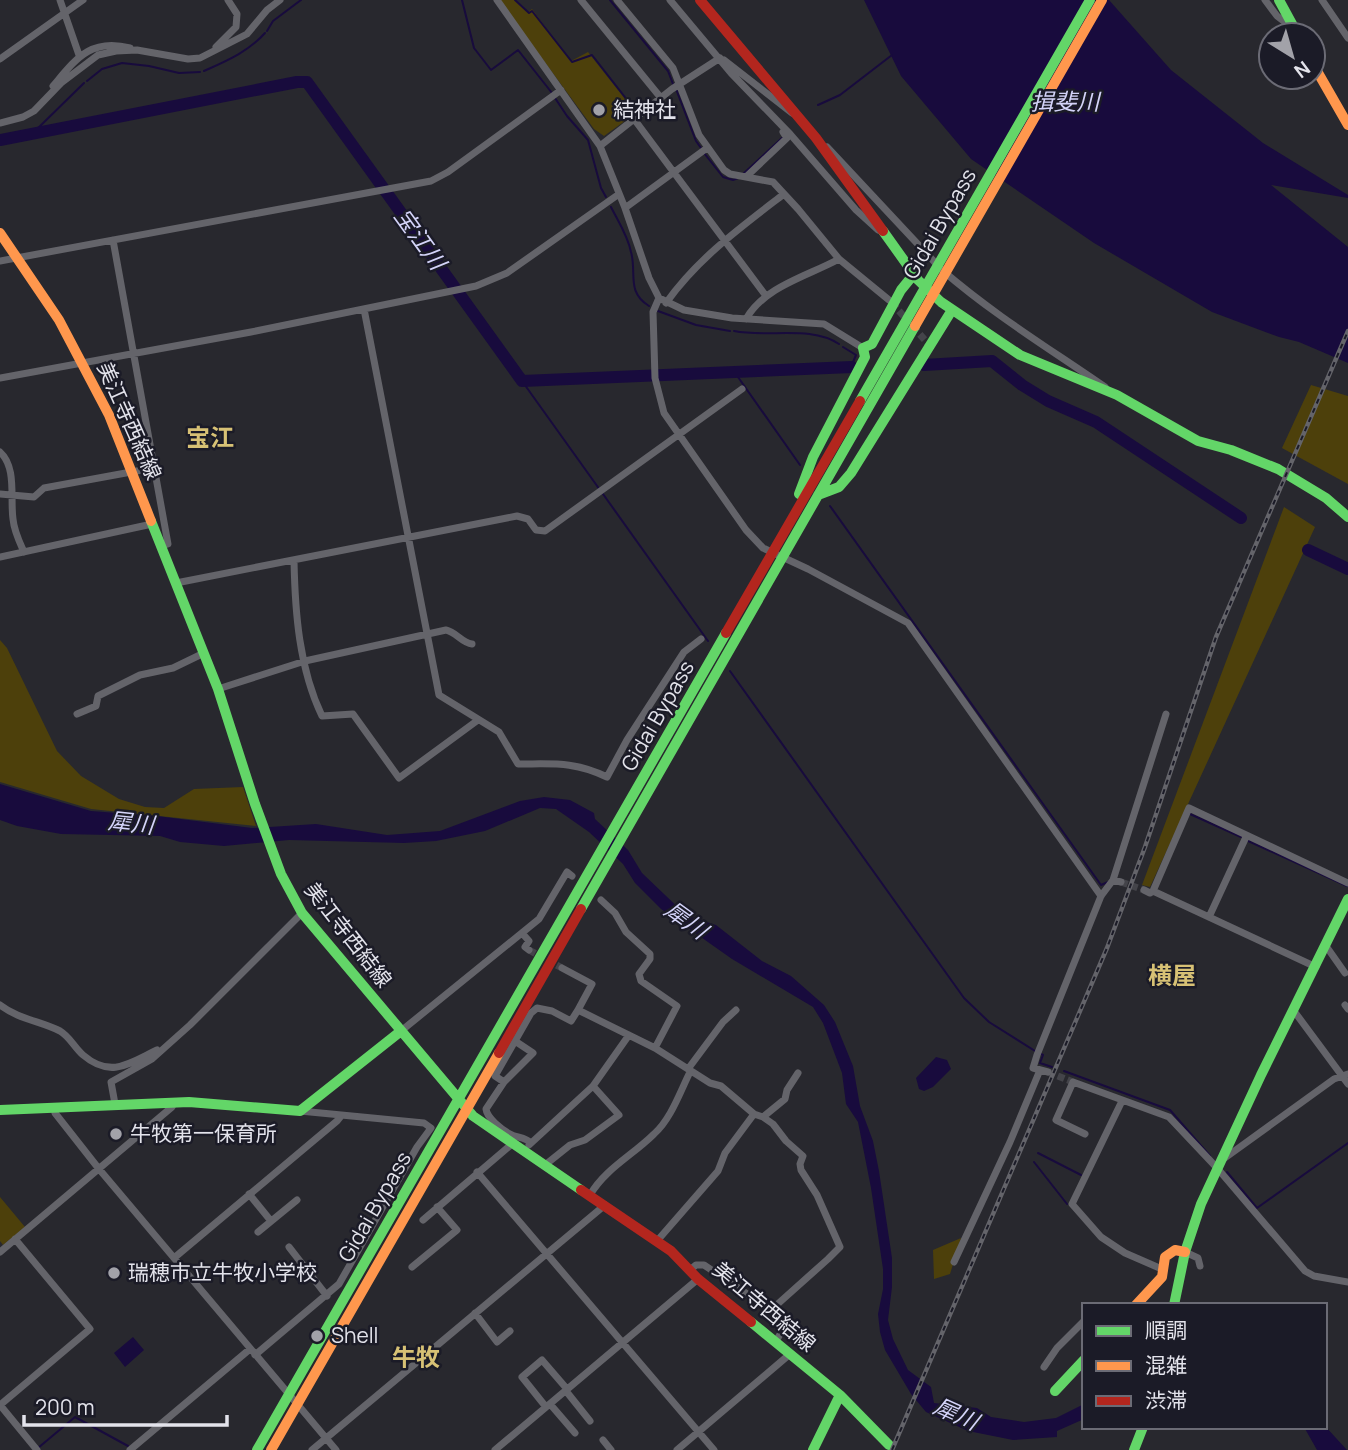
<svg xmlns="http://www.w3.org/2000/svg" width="1348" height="1450" font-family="Manrope,'Noto Sans JP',sans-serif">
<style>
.green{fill:#4d400b}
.water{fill:#180b3d}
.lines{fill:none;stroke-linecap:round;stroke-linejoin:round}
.stream{stroke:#180b3d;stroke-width:2}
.river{stroke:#180b3d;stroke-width:12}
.street-tunnel{stroke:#44444a;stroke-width:7;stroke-dasharray:7 3.5;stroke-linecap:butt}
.street{stroke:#64646a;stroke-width:7}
.fast{stroke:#63d668;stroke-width:10}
.slow{stroke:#ff974d;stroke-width:10}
.jam{stroke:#b3261e;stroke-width:10}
.rail-casing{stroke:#64646a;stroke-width:4.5}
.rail{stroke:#1b1b27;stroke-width:2;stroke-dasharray:5;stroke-linecap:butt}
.poi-dot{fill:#a2a2a9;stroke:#1b1b27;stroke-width:2.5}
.labels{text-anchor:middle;stroke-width:5;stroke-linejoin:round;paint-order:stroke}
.poi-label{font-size:21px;fill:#e3e3eb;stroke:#1b1b27;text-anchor:start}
.street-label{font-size:21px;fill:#e3e3eb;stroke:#1b1b27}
.water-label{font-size:23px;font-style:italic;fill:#d4d4f9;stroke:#1b1b27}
.quarter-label{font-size:24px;font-weight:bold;fill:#d7c175;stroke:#1b1b27}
</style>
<rect width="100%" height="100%" fill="#28282e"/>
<path class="green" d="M499,0h17l12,12 4,-3 39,52 17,-9 48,61 -32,23 -10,-7z
M1311,385l37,11v88l-66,-36z
M1284,507l31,20 -165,360 -8,-2z
M0,640l7,8 50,103 24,25 38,23 26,8 19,1 30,-19 49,-2 13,39 -165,-17 -91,-27z
M0,1197l25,30 -22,18 -3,-4z
M961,1238l-11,36 -16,5 -1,-29z"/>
<path class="water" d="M864,0h245l62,70 92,73 85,52v3l-77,-13 77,62v116l-49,-21 -20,-5 -67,-25 -118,-69 -123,-84 -70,-83z
M0,784l91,27 66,5 95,12 64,-4 71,11 53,-4 80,-30 24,-4 26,3 24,13 1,6 33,31 14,23 44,42 30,10 46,36 29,15 33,29 11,17 18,44 7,40 13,35 6,30 13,87v29l-4,33 5,19 15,31 23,17 3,16 43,5 14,9 33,5 32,-4 28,-14v15l-27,12v6l-44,3 -45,-9 -42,-19 -15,-18 -26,-44 -5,-18 -2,-18 5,-25v-20l-12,-81 -13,-66 -12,-18 -4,-31 -19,-50 -10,-16 -81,-48 -71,-50 -26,-26 -12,-19 -34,-32 -33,-23 -16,-1 -55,23 -49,10 -32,2 -115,-3 -65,6 -44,-4 -20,-6 -99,-2 -44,-8 -17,-6z
M936,1057l11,3 4,9 -18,18 -9,4 -5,-2 -3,-11z
M133,1337l11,13 -19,17 -11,-14z
M1325,1426l22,24h-30l-13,-23z"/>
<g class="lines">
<path class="stream" d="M462,0l12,48 17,22 27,-20 34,43
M515,0l14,13 3,-2 40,51 20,-7 43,55
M610,0l58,71 5,13
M267,31l6,-10 28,-21
M204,71c22,-10 44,-19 61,-38
M87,81l15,-12 20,-6 27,3 30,7 21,-1
M676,89l20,52 5,7
M555,98l12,18 21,24 13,48 5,9
M818,105l22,-10 52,-40
M33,133l51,-50
M704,153l19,24 10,3 5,-2
M743,174l39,-36
M611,207c7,14 17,29 20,45 6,21 -5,40 18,54
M658,311l38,14 34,6
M734,331c35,7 76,-6 105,13
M843,347l13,8 -5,12
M737,372l1,5 62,88
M522,381l78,109
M603,494l105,147
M830,506l271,379 7,-3
M730,671l234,327 25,24 46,29
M1190,814l51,23
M1246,840l101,46
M1041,1054l2,1 -3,8 12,4
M1064,1071l106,39 40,46
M1038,1153l43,22
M1034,1162l33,42
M1227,1172l30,36 91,-65
M38,1448l37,-31 53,29"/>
<path class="river" d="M0,140l297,-58h10l215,299 330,-14
M924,365l68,-4 30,24 26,16 48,21 145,96
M1308,550l40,19"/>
<path class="street-tunnel" d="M892,303l39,44
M1121,882l23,8
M529,950l33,18
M1048,1072l25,10"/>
<path class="street" d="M60,0l19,55
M497,0l103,146 25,62 24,70 10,20 25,12 48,8 92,6 39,24
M581,0l80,98
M617,0l56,68 26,67 25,35 6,4 43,8 25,27 41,50 50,41
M670,0l61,73 59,61 66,76 22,20
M1265,0l12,16 17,13
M1322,0l26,38
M216,47l20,-20 1,-13 -9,-14
M0,59l83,-59
M724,60l68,53
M53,86c23,-27 37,-48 77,-38
M634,119l132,177
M0,123l23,-6 11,-6 27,-28 37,-28 18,-4 21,-1 51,9 12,-1 47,-24 20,-24 13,-10
M600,146l72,-57 48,-31
M827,147l115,123c52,45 108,79 163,117
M747,176l40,-38 -4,-6
M625,208l82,-60
M113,240l55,304 -7,2
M0,261l431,-80 17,-9 113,-82
M659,298l-6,14 2,66 9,35 82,117 17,18 45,21 100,54 193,273
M666,303c32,-45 75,-76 118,-109
M364,309l75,386 60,37 19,32c35,0 56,-3 89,13l20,-37 57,-88 17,-13
M746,319c19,-33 62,-43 93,-60
M0,378l251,-46 225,-46 31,-13 112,-79
M0,452c17,15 10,47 13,67 1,12 6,22 11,33
M0,494l34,3 10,-9 109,-20
M0,557l152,-33
M294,560c1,52 5,108 28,156l31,-2 46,64 79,-58
M176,583l341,-67 11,3 8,11 9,1 197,-142
M218,689l87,-28 141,-31c10,2 16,13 26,14
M77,714l19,-8 2,-10 42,-21 33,-7 31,-15
M1113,880l53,-166
M1144,890l6,3 3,-2 163,76
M1153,891l36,-83 159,75
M601,900l14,13 11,19 24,22v5l-11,15 2,7 36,25 -22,42
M1209,917l37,-80
M522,933l7,8 -4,6 4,3
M1326,946l19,27
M562,968l30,16 -14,26
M0,1005c18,14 40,16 60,26 10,6 14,16 23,24 28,24 47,8 74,-5
M1345,1005l3,4
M1294,1011l54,73
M401,1031l138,-112 28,-47 5,4
M688,1069l35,-47 13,-12
M1048,1072l-15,-4 4,-13 64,-159 12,-16 8,2
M504,1082l-9,-6 20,-35
M1122,1101l-50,103 29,33 24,16 39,17
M115,1104l-4,-22 41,-23 38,-34 112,-112
M54,1108l1,5 44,56 237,281
M763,1117l22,-18 2,-9 11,-17
M1085,1134l-29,-14 17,-38 96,35 49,52 87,102 9,5 34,6
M531,1143c-6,-6 -14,-5 -21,-9 -9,-5 -23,-16 -24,-25l18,-27 29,-29 -18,-12 16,-28 6,-5 15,3 19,10 7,-11 77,38 55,35 11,3 33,28 9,3 10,7 13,17 17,15 -3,8 1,6 16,25 23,52 -12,12 -57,51 9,7 2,14 -6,10
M529,1145l64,-59 36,-51
M1222,1160l112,-81 14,-5
M545,1165l25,-20 15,-5 34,-25 -26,-29
M477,1172l237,278
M249,1194l22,27
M590,1195c15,-26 43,-40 64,-61 17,-15 26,-42 36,-62
M423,1220l89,-76
M258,1232l39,-32
M657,1241l61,-70 7,-18 29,-39
M289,1247l38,49
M0,1252l172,-145 2,-4
M1185,1252l13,6 2,8
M174,1258l163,-137 4,-5
M954,1262l56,-120 30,-72
M412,1267l45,-37 -20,-23
M690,1270l6,-5h8l67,45
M475,1313l22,29 13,-11
M255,1355l84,-71 78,-137 14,-19 -7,-5 -124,-12
M1044,1367l13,-19 27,-27
M566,1391l24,30
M550,1404l25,29
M0,1405l90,-76 -75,-90
M0,1405l37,45
M546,1407l-24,-30 20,-17 25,29
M603,1440l8,10
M130,1450l120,-101
M312,1450l293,-245
M495,1450l203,-171
M677,1450l113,-96"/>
<path class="fast" d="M1279,0l19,35
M883,231l35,49 23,22 79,53 97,40 81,46 33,9 47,19 48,29 22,19
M860,401l230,-401
M799,494l14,-37 52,-100 -2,-9 9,-4 29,-54 13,-16
M818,495l21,-8 12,-14 101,-163
M151,521l67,168 37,115 26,70 21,39 171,203 108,74
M581,909l334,-583
M0,1110l189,-8 111,9 101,-80
M1174,1305l11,-53 16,-48 60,-129 87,-176
M751,1322l89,73 49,50
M1055,1391l29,-31
M257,1450l469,-817
M813,1450l27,-55
M1134,1450l9,-23"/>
<path class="slow" d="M1313,64l35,61
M0,233l59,87 50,95 42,106
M915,326l187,-326
M1136,1305l26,-28 3,-20 10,-7 10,2
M271,1450l228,-397"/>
<path class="jam" d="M700,0l116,138 67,93
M726,633l134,-232
M499,1053l82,-144
M581,1190l90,61 27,28 53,43"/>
<g class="rail-casing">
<path id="rail" d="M892,1450l215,-502 38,-101 71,-210 132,-306"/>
</g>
<use href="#rail" class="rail"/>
</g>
<g class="poi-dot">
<circle cx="599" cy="110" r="7"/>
<circle cx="116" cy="1134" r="7"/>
<circle cx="114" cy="1273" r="7"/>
<circle cx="317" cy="1336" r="7"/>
</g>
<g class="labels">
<g class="poi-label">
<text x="613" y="117">結神社</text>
<text x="130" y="1141">牛牧第一保育所</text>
<text x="128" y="1280">瑞穂市立牛牧小学校</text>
<text x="331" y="1343">Shell</text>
</g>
<g class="street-label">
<text transform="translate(940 224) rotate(-60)" y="7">Gidai Bypass</text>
<text transform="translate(129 421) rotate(66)" y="7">美江寺西結線</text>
<text transform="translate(658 716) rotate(-60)" y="7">Gidai Bypass</text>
<text transform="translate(348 935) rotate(52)" y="7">美江寺西結線</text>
<text transform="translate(375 1207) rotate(-60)" y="7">Gidai Bypass</text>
<text transform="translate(764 1307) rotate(40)" y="7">美江寺西結線</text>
</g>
<g class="water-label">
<text x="1065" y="110">揖斐川</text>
<text transform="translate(420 239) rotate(54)" y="8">宝江川</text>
<text transform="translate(131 823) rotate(6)" y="8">犀川</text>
<text transform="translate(686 920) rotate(36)" y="8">犀川</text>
<text transform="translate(956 1414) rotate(24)" y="8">犀川</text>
</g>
<g class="quarter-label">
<text x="210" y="446">宝江</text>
<text x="1172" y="984">横屋</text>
<text x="416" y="1366">牛牧</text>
</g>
</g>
<rect x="1082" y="1303" width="245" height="126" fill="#1b1b27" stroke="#6b6b75" stroke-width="2"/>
<rect x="1096" y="1326" width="35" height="10" fill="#63d668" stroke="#6b6b75" stroke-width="2"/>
<text x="1145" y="1338" font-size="21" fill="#e3e3eb">順調</text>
<rect x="1096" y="1361" width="35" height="10" fill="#ff974d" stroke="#6b6b75" stroke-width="2"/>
<text x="1145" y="1373" font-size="21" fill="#e3e3eb">混雑</text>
<rect x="1096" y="1396" width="35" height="10" fill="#b3261e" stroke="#6b6b75" stroke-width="2"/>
<text x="1145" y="1408" font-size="21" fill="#e3e3eb">渋滞</text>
<g transform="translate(1292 56) rotate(143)"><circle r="33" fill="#1b1b27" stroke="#6b6b75" stroke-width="2"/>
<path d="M0-5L12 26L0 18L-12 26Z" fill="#a2a2a9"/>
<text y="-10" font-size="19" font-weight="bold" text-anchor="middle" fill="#e3e3eb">N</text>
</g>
<path d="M24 1415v10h203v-10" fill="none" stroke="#e3e3eb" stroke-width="3.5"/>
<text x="35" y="1415" font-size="21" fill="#e3e3eb" stroke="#1b1b27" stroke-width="5" paint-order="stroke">200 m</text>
</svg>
